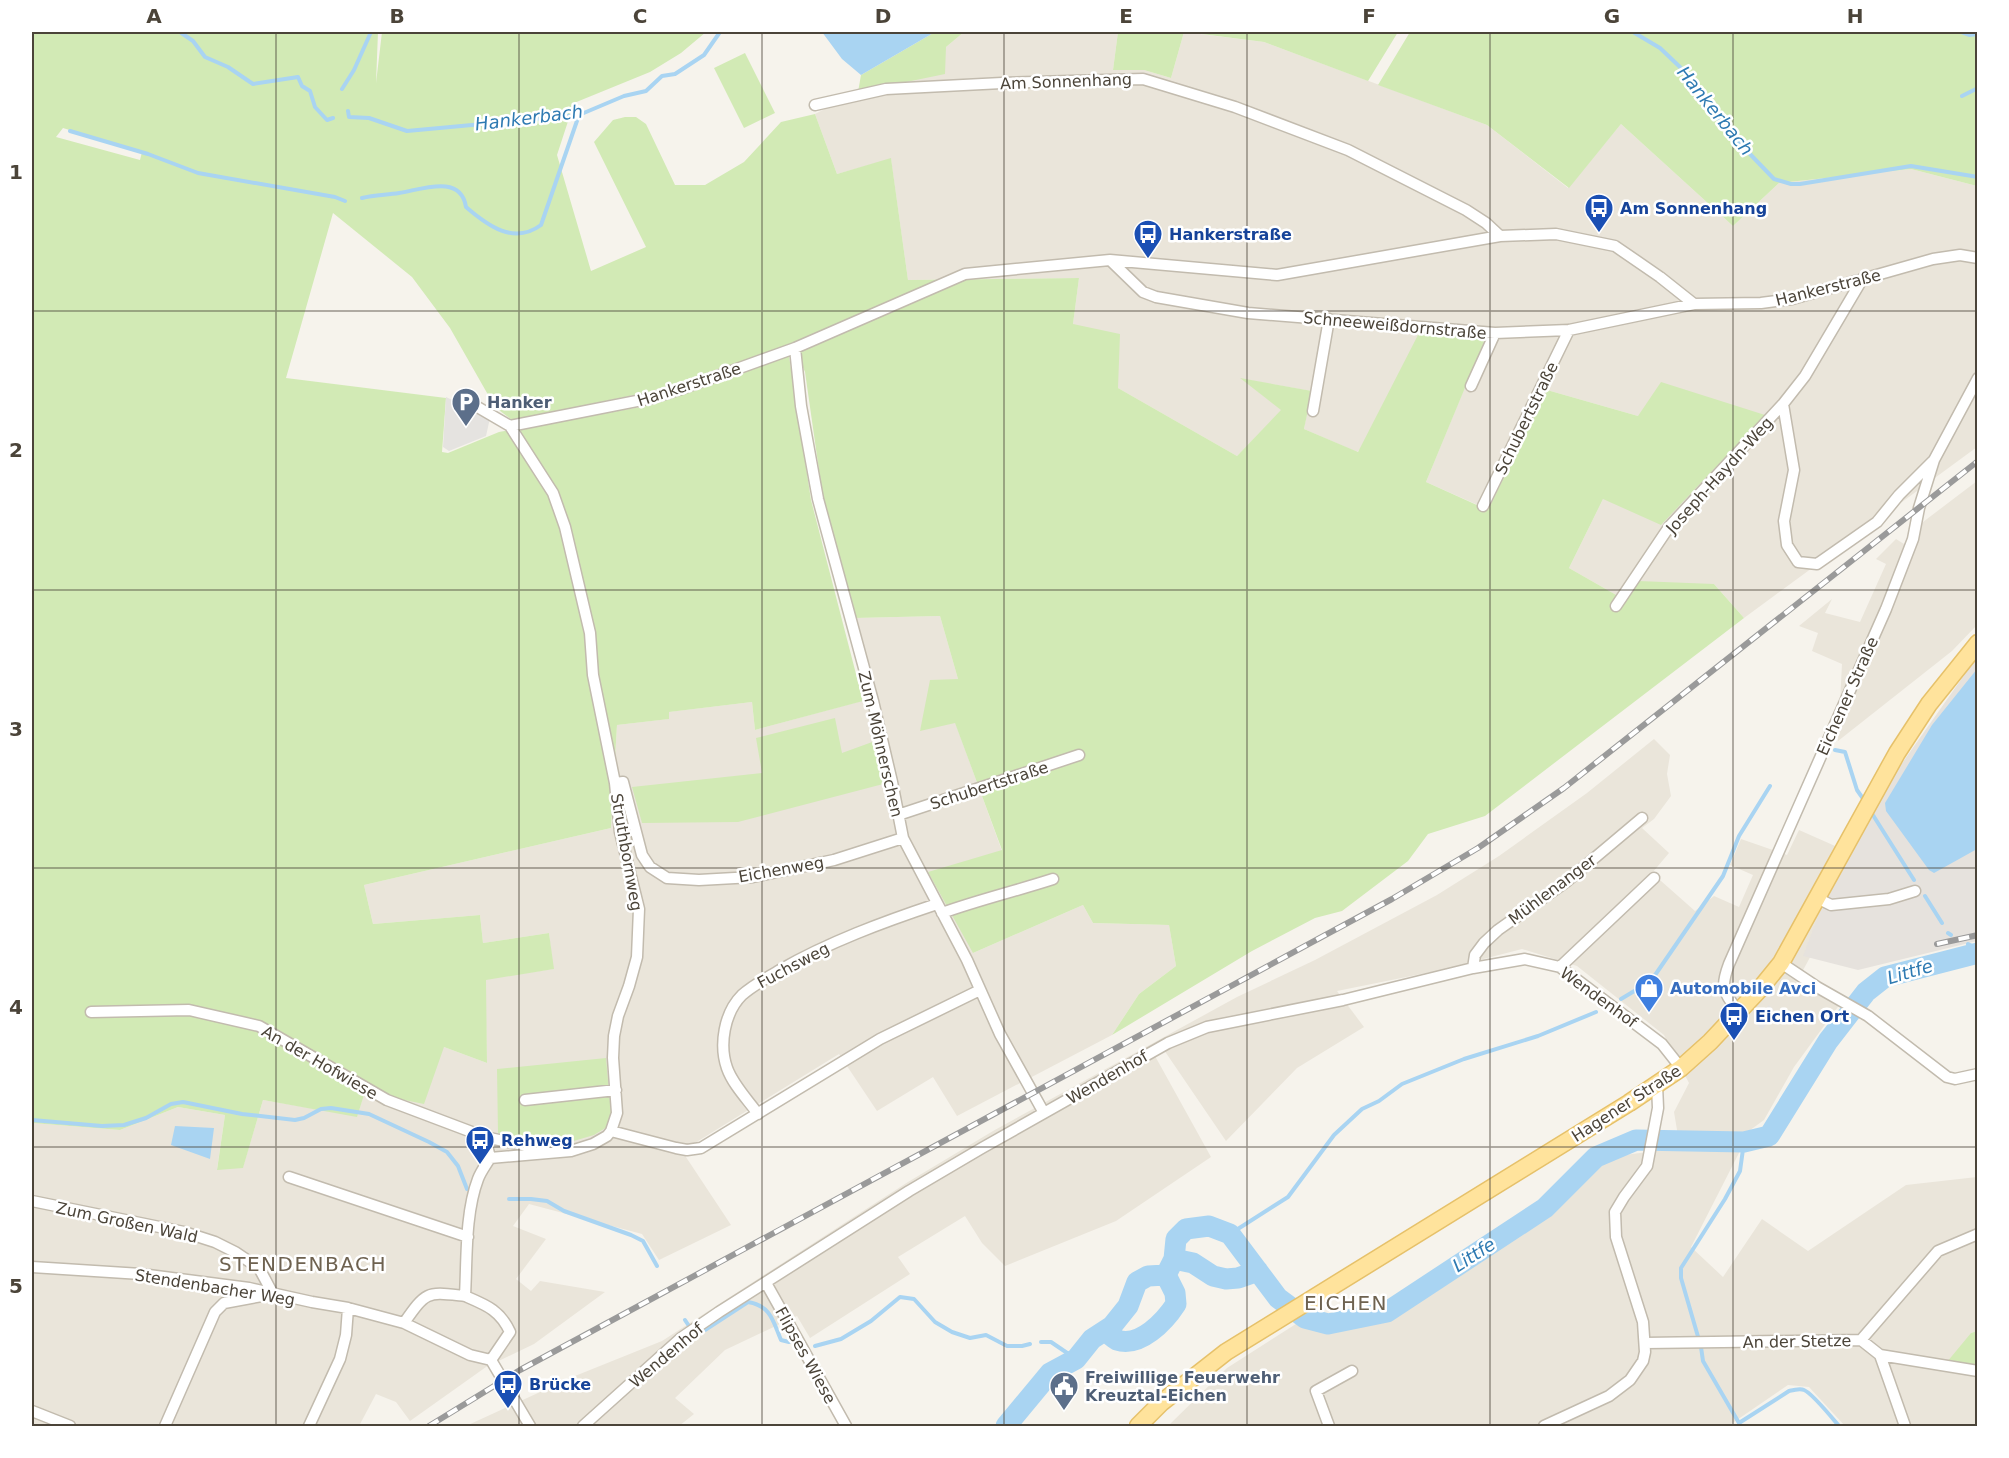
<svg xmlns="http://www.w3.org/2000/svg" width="2009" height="1458" font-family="'DejaVu Sans',sans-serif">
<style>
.residential{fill:#eae5da}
.industrial{fill:#e6e2dd}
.green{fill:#d2eab5;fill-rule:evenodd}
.parking{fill:#e5e3e0}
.water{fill:#a9d4f2}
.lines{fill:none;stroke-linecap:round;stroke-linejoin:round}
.stream{stroke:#a9d4f2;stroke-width:4}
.river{stroke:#a9d4f2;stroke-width:21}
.minor-casing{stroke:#c2bbae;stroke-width:13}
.primary-casing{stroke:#e6c16a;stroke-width:19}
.minor{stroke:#fff;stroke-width:10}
.primary{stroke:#ffe39c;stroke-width:16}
.rail-casing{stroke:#9a9a9a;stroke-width:6}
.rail{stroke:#fff;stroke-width:4;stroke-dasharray:11;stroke-linecap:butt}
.grid{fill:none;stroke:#4b4439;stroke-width:1.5;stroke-opacity:0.55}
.labels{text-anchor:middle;stroke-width:5;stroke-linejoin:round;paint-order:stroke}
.street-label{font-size:16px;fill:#4b4439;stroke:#fff}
.transit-label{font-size:16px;font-weight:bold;fill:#164399;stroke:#fff;text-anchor:start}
.service-label{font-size:16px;font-weight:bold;fill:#4e5e75;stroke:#fff;text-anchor:start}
.shop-label{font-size:16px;font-weight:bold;fill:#366cbe;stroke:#fff;text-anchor:start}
.water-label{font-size:18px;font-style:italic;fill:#2e7ab2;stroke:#fff}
.quarter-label{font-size:20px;letter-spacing:1.5px;fill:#6e6250;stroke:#fff}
.neatline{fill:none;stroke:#4b4439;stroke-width:2}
.grid-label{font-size:20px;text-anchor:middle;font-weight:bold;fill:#4b4439}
</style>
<rect width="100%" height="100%" fill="#f6f3ec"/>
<path class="residential" d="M964,32h154l-5,38h31l27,8 13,-46 80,10 223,83 81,63 53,-64 112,102 46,-43 132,-14 66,17v261l-233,171 -30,-34 -89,16 -56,-32 34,-69 35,-83 -91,-26 -58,120 -63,-28 59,-144 -128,114 -53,-23 7,-38 -69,-12 40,31 -45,46 -119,-68 -45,-64 6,-46 -171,2 -17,-121 -54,15 -22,-60 131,-67z
M1977,481v144l-25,26 -114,90 4,-77 -30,-13 6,-18 -19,-7 33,-27 -7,14 35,9 26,-58 -10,-5 20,-20 8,5 19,-22z
M940,616l18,63 -38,51 35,-8 47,129 -29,102 110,-48 10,18 76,2 7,41 -37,28 -27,41 -155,81 -24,-39 -56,34 -38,-57 -157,97 49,74 -72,35 -17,-26 -113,-30 -16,22 33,13 -30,40 15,12 9,-10 65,11 -71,52 -48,23 -76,54 -14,-19 -20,-8 -17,32h-327v-303l88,7 58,-23 47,8 -8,54 26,-2 20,-67 94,16 8,-24 79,-45 43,16 -2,-84 68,-10 -4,-36 -66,10 -3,-28 -107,9 -9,-39 247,-57 6,-103 51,-6v-7l84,-10 3,28 121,-33 -21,-79z
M1654,739l16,16 -3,19 4,22 -17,23 -12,9 27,25 -17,20 43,38 19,-15 25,11 14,-32 -23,-10 11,-26 46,16 12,-25 61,27 -35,73 -29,53 44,21 -46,63 -30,53 -22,16 -1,13 -50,98 32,30 39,-58 46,32 98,-66 71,-8v154l-6,2 6,33v60h-132l-36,-39 -21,-2 -57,39 1,2h-564l59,-58 72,-46 33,9 57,-12 159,-104 60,-58 72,-9 -6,-36 15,-29 -25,-48 -87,-69 -55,-17 -81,21 -104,21 27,36 -67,41 -71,73 -62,-91 -9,6 56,101 -95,64 -111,45 -23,-23 -17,-27 -67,41 12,17 -100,64 -13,-22 -72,34 -50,48 19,16 -15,12h-213l109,-50 87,-35 246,-159 85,-51 244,-134 78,-37 122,-65 62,-39 88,-63z"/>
<path class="industrial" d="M1977,657v284l-119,29 -55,-14 24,-64 59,-106z"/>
<path class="green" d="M32,32h346l-2,51 6,-51h324l-25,21 -31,19 -76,31 -17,52 34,116 55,-24 -52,-105 19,-22 12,-3h11l10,7 29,61h30l39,-23 37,-40 34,-8 22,60 54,-16 17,122 171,-2 -6,46 47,10 -2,54 119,68 44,-46 -41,-32 72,13 -8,38 54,23 61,-119 67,4 -60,145 62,28 59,-120 91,26 23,-34 104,33 -104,110 -58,-26 -34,69 56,32 13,-19 76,3 30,34 -259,198 -57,18 -20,27 -66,50 -27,7 -63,33 -140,84 27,-41 37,-28 -7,-41 -76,-2 -10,-18 -110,48 -45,-81 74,-22 -47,-127 -35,8 10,-51 28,-1 -18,-63 -85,2 -32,-120 -18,-126 -12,-28 -144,48 -137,28 -17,-13 -45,-79 -38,-51 -79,-64 -47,165 160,20 -4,54 6,1 51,-21 153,-27 137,-49 22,144 52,201 -108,29 -3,-28 -83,10v7l-52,6 -6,103 -247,57 9,39 107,-9 3,28 66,-10 5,36 -68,11 1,83 -43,-16 -20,57 -59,-12 -8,25 -94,-17 -20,68 -26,2 8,-55 -47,-8 -58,23 -88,-7zM63,128l79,24 -2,8 -84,-23z
M935,32h29l-18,15 -1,27 -87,18 3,-17z
M1118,32h66l-13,46 -27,-8h-31z
M1186,32h212l-30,49 -104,-39z
M1410,32h567v154l-66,-17 -132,14 -46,43 -112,-102 -52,64 -82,-63 -109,-40z
M745,53l30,60 -31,15 -30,-60z
M835,718l7,35 33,-12 12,42 -149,39 -96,1 -10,-36 130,-14 -6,-35z
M606,1058l5,55 -4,14 -13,8 -34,10 -62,-12 -1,-64z
M1977,1331v35l-30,-4 24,-29z"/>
<path class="parking" d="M446,397l44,21 -4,18 -37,15 -6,-4z
M1769,1005l8,8 -15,17 -8,-8z"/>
<path class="water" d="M822,32h113l-74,43 -19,-16z
M1977,669v180l-43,24 -5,-3 -43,-59 -1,-8 47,-78z
M175,1126l39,2 -4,31 -39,-14z"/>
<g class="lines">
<path class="stream" d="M180,32l13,9 12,16 23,10 25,17 45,-7 4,9 8,5 5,16 12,13 6,-2
M1633,32l27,16 20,19 45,61 49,51 17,5h9l111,-18 67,11
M1961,32l8,3 9,-1
M342,89l12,-19 17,-38
M1962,96l16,-8
M348,111l1,6 20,1 38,13 172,-16 45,-19 22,-5 16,-15 13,-2 29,-19 16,-23
M70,131l78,23 50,19 137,24 10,4
M362,198c12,-3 25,-3 37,-5 21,-3 62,-20 67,14 22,19 48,38 75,18l38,-110
M1835,750l10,2 12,38 7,10
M1871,812l43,68
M1925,896l17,27
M1948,933l3,2
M1968,944l10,5
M1621,999l30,-18 72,-105 16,-40 31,-50
M32,1120l70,6 22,-1 22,-7 25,-14 12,-2 59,12 53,6 9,-2 17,-9 10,-1 38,6 60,28 18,10 11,14 9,23
M1744,1142l-4,29 -15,28 -44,69v10l20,69 2,14 36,62 50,-32c4,-1 11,-3 15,-1 8,3 29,29 35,36
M509,1199h22l16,2 17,10 67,24 12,6 14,25
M1230,1234l58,-37 46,-62 28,-26 17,-8 23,-17 62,-25 74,-23 58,-24
M685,1320l4,6
M705,1330l43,-28c23,4 25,19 33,38l8,2
M1041,1342h10l25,17
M815,1346l26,-7 30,-18 29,-24 14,2 21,23 17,10 18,6 16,-3 21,11h15l8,-2"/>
<path class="river" d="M1174,1259l19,4 20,13 13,3 12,-1 20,-7
M1105,1331c3,2 8,7 12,9 23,8 48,-19 59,-36l-1,-11 -9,-18
M1006,1426l44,-53 26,-14 16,-20 20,-13 16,-20 9,-24 11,-6 18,-1 8,-16 2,-20 10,-10 23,-3 21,8 48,64 27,20 23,6 59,-12 158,-104 51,-51 40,-17 108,2 25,-6 59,-95 38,-49 19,-15 93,-24"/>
<g class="minor-casing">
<path id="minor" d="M815,105l71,-16 116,-6 141,-4 92,28 113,43 118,60 20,13 14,13
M1110,260l33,32 13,5 92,16 247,20 74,-3 125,-26
M1863,278l-58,98 -22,28 11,66 -10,51 3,24 11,17 19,2 60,-42 22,-27 34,-34
M795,348l6,58 17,93 55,202 19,81 11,56 64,122 33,74 44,79
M1471,386l24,-53
M474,405l36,21 142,-28 32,-10 111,-40 170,-74 145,-14 167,15 223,-39 56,-2 59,12 45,31 34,27 67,-1 31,-4 141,-40 27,-4 18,3
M1313,411l16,-92
M1483,506l86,-176
M1616,606l53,-79 114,-123
M615,783l8,-1 19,73 8,12 17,11 32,2 54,-3 81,-17 69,-22
M898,815l181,-60
M1817,898l14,7 58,-6 26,-8
M942,913c36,-13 74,-22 111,-34
M1781,963l36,24 51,29 79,61 8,2 23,-5
M1560,967l94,-89
M1473,968l2,-13 9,-12 14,-13 68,-48 76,-64
M1738,1011c-15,-20 -18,-23 -9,-47l157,-355 27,-70 6,-31 15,-48 44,-82
M91,1012l98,-2 70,16 128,74 98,37 5,21
M525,1100l91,-10
M758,1114c-10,-14 -25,-29 -31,-46 -8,-23 -3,-55 15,-73 11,-10 25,-17 38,-25 49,-28 103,-48 157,-66
M611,1131l65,17 11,2 14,-2 179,-109 100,-49
M485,1137l61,13
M490,1158l81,-7 22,-7 14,-8 4,-5 6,-18 -4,-55 1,-22 4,-20 11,-30 8,-29 2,-48 -19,-77 -5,-49 -22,-108 -3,-42 -25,-106 -12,-34 -43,-67
M490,1158c-4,7 -9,13 -12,21 -13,34 -11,80 -13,117 21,9 35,14 45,36l-19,28
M289,1177l179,60
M32,1201l152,31 31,10 20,10 24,16 14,26 -49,9 -9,9 -50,114
M32,1267l109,7 108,14 63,14 36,6 56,15 66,32 21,5 39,66
M766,1283l80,143
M404,1323c23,-33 23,-31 61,-27
M1861,1340l19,15 25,71
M1645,1343l216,-3 77,-89 40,-17
M1880,1355l98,16
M32,1411l38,15
M309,1426l31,-67 6,-24 2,-27
M583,1426l98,-88 38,-26 190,-121 73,-43 186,-105 39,-16 136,-27 130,-32 52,-9 35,8 102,77 19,24
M1329,1426l-13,-35 36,-20
M1544,1426l65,-30 21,-16 13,-19 2,-9 -2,-30 -27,-85 -1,-25 9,-15 23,-31 11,-58 -1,-23"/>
</g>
<g class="primary-casing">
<path id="primary" d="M1138,1426l23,-23 65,-51 403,-249 52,-35 29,-26 49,-52 22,-27 116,-210 32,-49 49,-61"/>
</g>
<use href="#minor" class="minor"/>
<use href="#primary" class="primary"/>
<g class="rail-casing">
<path id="rail" d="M1937,944l41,-9
M429,1426l91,-56 872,-471 86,-51 86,-60 414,-327"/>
</g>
<use href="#rail" class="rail"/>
</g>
<path class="grid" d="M276,32v1394M519,32v1394M762,32v1394M1004,32v1394M1247,32v1394M1490,32v1394M1733,32v1394M32,311h1946M32,590h1946M32,868h1946M32,1147h1946"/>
<defs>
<g id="bus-pin" transform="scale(1.5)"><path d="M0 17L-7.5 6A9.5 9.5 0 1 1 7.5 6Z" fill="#1a4fb4" stroke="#fff"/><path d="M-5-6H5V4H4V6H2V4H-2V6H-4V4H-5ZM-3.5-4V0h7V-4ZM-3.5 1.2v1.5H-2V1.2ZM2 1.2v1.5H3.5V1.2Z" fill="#fff"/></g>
<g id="parking-pin" transform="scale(1.5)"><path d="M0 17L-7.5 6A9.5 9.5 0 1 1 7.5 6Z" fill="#5c6f8a" stroke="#fff"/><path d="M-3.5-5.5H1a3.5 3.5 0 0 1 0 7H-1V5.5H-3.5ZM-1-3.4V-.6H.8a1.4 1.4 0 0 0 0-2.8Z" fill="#fff"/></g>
<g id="shop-pin" transform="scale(1.5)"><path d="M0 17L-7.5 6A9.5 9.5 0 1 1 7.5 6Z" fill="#3f7fe0" stroke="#fff"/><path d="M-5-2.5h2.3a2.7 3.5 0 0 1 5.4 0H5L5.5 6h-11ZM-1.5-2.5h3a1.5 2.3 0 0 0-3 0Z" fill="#fff"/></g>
<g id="civic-pin" transform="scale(1.5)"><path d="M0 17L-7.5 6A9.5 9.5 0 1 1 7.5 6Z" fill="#5c6f8a" stroke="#fff"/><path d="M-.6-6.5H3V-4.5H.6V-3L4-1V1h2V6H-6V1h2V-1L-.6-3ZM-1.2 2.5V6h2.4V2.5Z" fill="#fff"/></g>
</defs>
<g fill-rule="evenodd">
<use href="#bus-pin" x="1599" y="208"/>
<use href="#bus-pin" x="1148" y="234"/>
<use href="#parking-pin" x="466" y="402"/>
<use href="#shop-pin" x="1649" y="988"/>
<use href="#bus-pin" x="1734" y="1016"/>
<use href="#bus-pin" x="480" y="1140"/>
<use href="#bus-pin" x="508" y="1384"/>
<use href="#civic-pin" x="1064" y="1386"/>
</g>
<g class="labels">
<g class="street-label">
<text transform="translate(1066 81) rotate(-2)" y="6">Am Sonnenhang</text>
<text transform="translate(1828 287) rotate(-14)" y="6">Hankerstraße</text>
<text transform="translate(1395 325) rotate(5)" y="6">Schneeweißdornstraße</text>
<text transform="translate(689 384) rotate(-18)" y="6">Hankerstraße</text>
<text transform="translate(1526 418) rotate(-64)" y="6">Schubertstraße</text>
<text transform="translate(1719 475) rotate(-48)" y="6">Joseph-Haydn-Weg</text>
<text transform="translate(1847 696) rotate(-66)" y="6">Eichener Straße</text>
<text transform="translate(881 744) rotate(77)" y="6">Zum Möhnerschen</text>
<text transform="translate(989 785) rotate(-18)" y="6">Schubertstraße</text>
<text transform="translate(627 852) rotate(80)" y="6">Struthbornweg</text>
<text transform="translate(781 869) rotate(-10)" y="6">Eichenweg</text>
<text transform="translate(1552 889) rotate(-37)" y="6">Mühlenanger</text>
<text transform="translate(793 965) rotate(-28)" y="6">Fuchsweg</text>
<text transform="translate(1599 997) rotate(36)" y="6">Wendenhof</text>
<text transform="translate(320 1062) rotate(30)" y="6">An der Hofwiese</text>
<text transform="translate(1107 1077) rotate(-30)" y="6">Wendenhof</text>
<text transform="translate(1626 1103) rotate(-33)" y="6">Hagener Straße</text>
<text transform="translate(127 1222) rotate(12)" y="6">Zum Großen Wald</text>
<text transform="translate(215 1287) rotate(9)" y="6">Stendenbacher Weg</text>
<text transform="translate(1797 1341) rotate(-1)" y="6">An der Stetze</text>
<text transform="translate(666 1355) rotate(-40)" y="6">Wendenhof</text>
<text transform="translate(806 1355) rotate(61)" y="6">Flipses Wiese</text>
</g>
<g class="transit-label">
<text x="1620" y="214">Am Sonnenhang</text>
<text x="1169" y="240">Hankerstraße</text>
<text x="1755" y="1022">Eichen Ort</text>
<text x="501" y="1146">Rehweg</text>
<text x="529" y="1390">Brücke</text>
</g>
<g class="service-label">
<text x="487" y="408">Hanker</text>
<text x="1085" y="1383">Freiwillige Feuerwehr<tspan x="1085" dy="18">Kreuztal-Eichen</tspan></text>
</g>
<g class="shop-label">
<text x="1670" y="994">Automobile Avci</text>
</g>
<g class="water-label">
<text transform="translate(1715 111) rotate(51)" y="6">Hankerbach</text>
<text transform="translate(529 118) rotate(-7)" y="6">Hankerbach</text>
<text transform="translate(1910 972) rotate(-17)" y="6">Littfe</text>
<text transform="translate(1474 1255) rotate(-33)" y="6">Littfe</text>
</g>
<g class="quarter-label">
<text x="303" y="1271">STENDENBACH</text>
<text x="1346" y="1310">EICHEN</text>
</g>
</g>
<rect width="2009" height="1458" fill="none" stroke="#ffffff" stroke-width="66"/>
<rect x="33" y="33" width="1943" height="1392" class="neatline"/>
<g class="grid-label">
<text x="154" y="23">A</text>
<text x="397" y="23">B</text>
<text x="640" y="23">C</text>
<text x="883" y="23">D</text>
<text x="1126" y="23">E</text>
<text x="1369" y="23">F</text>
<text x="1612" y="23">G</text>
<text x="1855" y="23">H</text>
<text x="16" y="179">1</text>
<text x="16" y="457">2</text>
<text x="16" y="736">3</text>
<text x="16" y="1014">4</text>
<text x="16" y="1293">5</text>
</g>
</svg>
